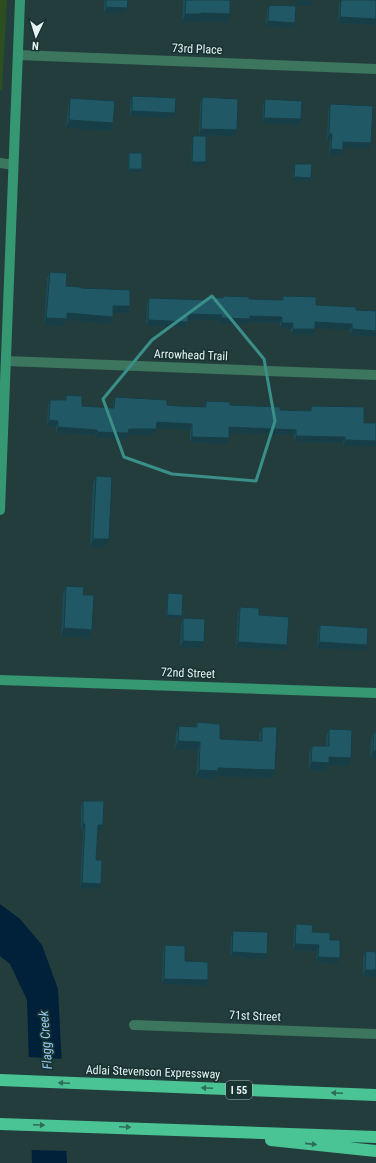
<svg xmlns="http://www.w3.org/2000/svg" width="376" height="1163" font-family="'Roboto Condensed',sans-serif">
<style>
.green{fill:#2c4e21}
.water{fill:#002139}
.pier{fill:#233d3c}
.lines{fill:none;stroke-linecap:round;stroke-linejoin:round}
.street{stroke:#3d765e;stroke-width:10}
.secondary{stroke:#359872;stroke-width:10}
.highway{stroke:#4bc495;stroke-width:12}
.wall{fill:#1c4c57}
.shaded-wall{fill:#173e47}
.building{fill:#215865;stroke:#173e47}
.oneway{fill:#2d6d59}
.marked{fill:none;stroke:#3a8f89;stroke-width:3;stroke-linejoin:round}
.labels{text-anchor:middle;stroke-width:3.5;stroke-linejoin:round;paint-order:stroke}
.shield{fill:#193331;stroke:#a8bbba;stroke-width:1}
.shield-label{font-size:11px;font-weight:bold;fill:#e5f5f4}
.street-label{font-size:12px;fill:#e5f5f4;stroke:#193331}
.water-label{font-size:13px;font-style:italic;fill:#96caf2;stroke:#193331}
</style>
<rect width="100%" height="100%" fill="#233d3c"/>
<path class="green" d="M0,0h7l-5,90h-2z"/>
<path class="water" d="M0,904l20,15 22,26 16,44 9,174h-35l-5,-163 -17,-36 -10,-8z"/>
<path class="pier" d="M27,1057l37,2 4,92 -38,-1z"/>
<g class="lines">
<path class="street" d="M18,55l358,14
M0,163l13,2
M6,361l370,14
M134,1025l242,9"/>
<path class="secondary" d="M0,510l20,-510
M0,680l376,13"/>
<path class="highway" d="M0,1080l376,15
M0,1124l376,13
M271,1140l105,11"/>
</g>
<path class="wall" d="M104,0h24l-1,8 -2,5h-21z
M183,0h47l-3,22 -28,-1 -1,1h-16z
M341,0h35v25l-38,-2 1,-19z
M269,5l24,23 -27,-2 1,-16z
M132,96l41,22 -43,-2v-15z
M202,97l33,39 -36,-1 1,-32z
M70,98l43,25 -3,8 -44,-3 2,-22z
M265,99l36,20 -2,6 -37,-2 1,-18z
M330,104l41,39 -2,6 -26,-2v3l-2,5h-12l1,-15h-3l1,-30z
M193,136l12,29h-14l1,-26z
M129,153l12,19h-13v-17z
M295,164l16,14 -1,3 -17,-1 1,-14z
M50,272l16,14 15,2 49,18 -3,7h-14v4l-3,7 -44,-4 -2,6 -20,-1 3,-46z
M223,296l26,3 32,1 2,-4 33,9 40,5 20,1v25l-26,-1v-5l-35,-2 -2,7 -22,-1v-5l-11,-1v-5l-31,-1 -1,2h-29l1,-3 -32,-2v3l-3,5 -39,-1 1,-22 2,-6 57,2 1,-3 15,1z
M66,395l16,11 31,2v-5l2,-6 52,8 37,2 2,-6 24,4 50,5h30l1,-4 53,1 -21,39v-3l-49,-1v-7l-65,-2 -2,11 -37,-2v-12l-34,-2 -2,7h-26l-2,4 -31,-2v-2l-39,-2v-6l-9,-1 1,-21 2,-5h15z
M96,476l13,63 -3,8h-16l3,-63z
M66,586l17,9 9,35 -3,8 -28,-2 2,-42z
M168,593l14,23 -1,2h-15l1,-22z
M240,607l19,8 26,35 -49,-3 2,-35z
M183,618l19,30 -22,-1 1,-23z
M320,625l47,20 -2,5 -48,-2 1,-17z
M197,722l23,17 39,2v-6l3,-8 13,43 -3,8 -56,-2 -1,3 -19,-1 2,-28 -23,-1 1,-15 3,-8 16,1z
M329,729l19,37 -20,-1 -2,6 -17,-1v-17l3,-7h14v-9z
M374,732l2,27h-6l1,-19z
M83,801l20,24 -2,6 -3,-1 -2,30 3,29 -19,-1 3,-58h-2v-24z
M296,924l16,8 28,26 -2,6 -22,-2 1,-11 -24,-1 1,-20z
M233,931l34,23 -2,5 -35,-2 1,-21z
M165,945l43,35 -2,6 -44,-2 1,-33z
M366,951l10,1 -13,24v-18z"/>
<path class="shaded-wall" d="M298,0l15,1 -2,5 -15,-1z
M106,7l21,1 -2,5h-21z
M201,13l29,1 -3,8 -28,-1 -1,1h-16l3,-8z
M340,17l36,2v6l-38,-2z
M268,21l27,2 -2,5 -27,-2z
M132,111l43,2 -2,5 -43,-2z
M264,118l37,1 -2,6 -37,-2z
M69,120l44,3 -3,8 -44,-3z
M201,129l36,1 -2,6 -36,-1z
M329,134h3l-2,6h-3z
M343,142l28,1 -2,6 -28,-2z
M331,149l12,1 -2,5h-12z
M192,162h14l-1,3h-14z
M129,169h13l-1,3h-13z
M294,177l17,1 -1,3 -17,-1z
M113,306h17l-3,7h-17z
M67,313l46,4 -3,7 -44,-4 -2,6 -20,-1 2,-7z
M188,314l34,1 -2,6 -34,-2z
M250,316l32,1 -2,6 -31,-1 -1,2h-29l2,-6z
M148,320l40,2 -3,5 -39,-1z
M315,322l37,2 -2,6 -37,-2z
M282,323h11l-2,6 -11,-1z
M293,329h22l-2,6 -22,-1z
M352,329l24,2v5l-26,-1z
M49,420l9,1 -2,6 -9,-1z
M157,422l35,2 -2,6 -35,-2z
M58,427l39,3 -2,5 -39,-2z
M229,427l67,3 -2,5 -67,-2z
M129,429h27l-2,6h-26l-2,4 -31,-2 2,-5z
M296,436l49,1 -2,6 -49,-1z
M192,437l37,1 -2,6 -37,-2z
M345,440l31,1v6l-33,-1z
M93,539h16l-3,8h-16z
M167,615l15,1 -1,2h-15z
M64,628l28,2 -3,8 -28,-2z
M183,641l21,1 -2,6 -22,-1z
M238,642l49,3 -2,5 -49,-3z
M319,642l48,3 -2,5 -48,-2z
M178,741l22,1 -2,8 -23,-1z
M373,751h3v8h-6z
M329,757l22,1 -3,8 -20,-1 -2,6 -17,-1 2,-8z
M218,768l57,2 -3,8 -56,-2 -1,3 -19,-1 3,-8z
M83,824h2l-2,6h-2z
M98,825h5l-2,6 -5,-1z
M82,883l19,1 -2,5 -19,-1z
M295,944l24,1 -2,6 -24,-1z
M232,952l35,2 -2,5 -35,-2z
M318,957l22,1 -2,6 -22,-2z
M365,970h11v7l-13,-1z
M164,979l44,1 -2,6 -44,-2z"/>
<path class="building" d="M106,0h22l-1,8 -21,-1z
M186,0h44v14l-29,-1v1h-16z
M341,0h35v19l-36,-2z
M269,5l27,1 -1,17 -27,-2z
M132,96l44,2 -1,15 -43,-2z
M202,97l36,2 -1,31 -36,-1z
M70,98l45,3 -2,22 -44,-3z
M265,99l37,2 -1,18 -37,-1z
M330,104l43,2 -2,37 -28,-1v8l-12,-1 1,-15h-3z
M193,136h13v26h-14z
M129,153h13v16h-13z
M295,164h17l-1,14 -17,-1z
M50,272l17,1 -1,13 15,1v1l49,2v16h-17v11l-46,-4v6l-21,-1z
M223,296l26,1v2l34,1v-4l33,1v8l40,2v3l20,1v20l-24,-2v-5l-37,-2v7h-22v-6h-11v-6l-32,-1v3l-29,-1 1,-3 -34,-1v8l-40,-2 1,-22 58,2v-3l16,1z
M66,395l16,1v10l32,2 1,-11 52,3v5l12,1 27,1v-6l24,1v3l50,2v3l31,1v-5l53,1v16h12v18l-31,-1v-3l-49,-1v-6l-67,-3v11l-37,-1v-13l-35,-2 -1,7h-27l-1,4 -31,-1v-2l-39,-3v-6l-9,-1 1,-20h16z
M96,476l16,1 -3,62h-16z
M66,586l18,1 -1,8h11l-2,35 -28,-2z
M168,593l15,1 -1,22 -15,-1z
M240,607l19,1v7l30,2 -2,28 -49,-3z
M183,618l22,1 -1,23 -21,-1z
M320,625l48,3 -1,17 -48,-3z
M197,722l23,2v15l42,2v-14h15l-2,43 -57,-2v3l-19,-1 1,-28 -22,-1 1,-15 18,1z
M329,729l23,1 -1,28 -22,-1v6l-18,-1 1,-16h17z
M374,732h2v19h-3z
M83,801h21l-1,24h-5l-2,35h6l-1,24 -19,-1 3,-59h-2z
M296,924l17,1 -1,7 18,1v7h10v18l-22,-1 1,-12 -24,-1z
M233,931l35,1 -1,22 -35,-2z
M165,945l20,1v15l23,1v18l-44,-1z
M366,951l10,1v18h-11z"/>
<defs><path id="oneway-solid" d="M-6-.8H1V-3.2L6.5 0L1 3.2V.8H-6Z"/></defs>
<g class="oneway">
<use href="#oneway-solid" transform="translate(64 1083) rotate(-178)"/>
<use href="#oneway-solid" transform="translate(207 1088) rotate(-178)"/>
<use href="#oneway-solid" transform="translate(337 1093) rotate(-178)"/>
<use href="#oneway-solid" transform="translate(39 1125) rotate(2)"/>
<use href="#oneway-solid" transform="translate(125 1127) rotate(2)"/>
<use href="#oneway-solid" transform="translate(311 1144) rotate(6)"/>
</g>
<path class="marked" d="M212,296l52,63 11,62 -19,60 -84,-7 -48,-17 -21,-58 49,-59z"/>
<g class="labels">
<rect class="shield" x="226" y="1081" width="26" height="18" rx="3"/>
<g class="shield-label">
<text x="239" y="1094">I 55</text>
</g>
<g class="street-label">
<text transform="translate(197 49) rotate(2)" y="4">73rd Place</text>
<text transform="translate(191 355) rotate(2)" y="4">Arrowhead Trail</text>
<text transform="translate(188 673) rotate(2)" y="4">72nd Street</text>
<text transform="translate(255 1016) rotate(2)" y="4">71st Street</text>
<text transform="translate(153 1072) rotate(2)" y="4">Adlai Stevenson Expressway</text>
</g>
<g class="water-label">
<text transform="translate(45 1040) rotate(-94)" y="5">Flagg Creek</text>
</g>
</g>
<g transform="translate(36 36) rotate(184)" stroke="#193331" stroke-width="3" paint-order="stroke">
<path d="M0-3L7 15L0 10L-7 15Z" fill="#e5f5f4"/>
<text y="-6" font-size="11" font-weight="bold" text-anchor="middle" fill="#e5f5f4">N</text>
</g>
</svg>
